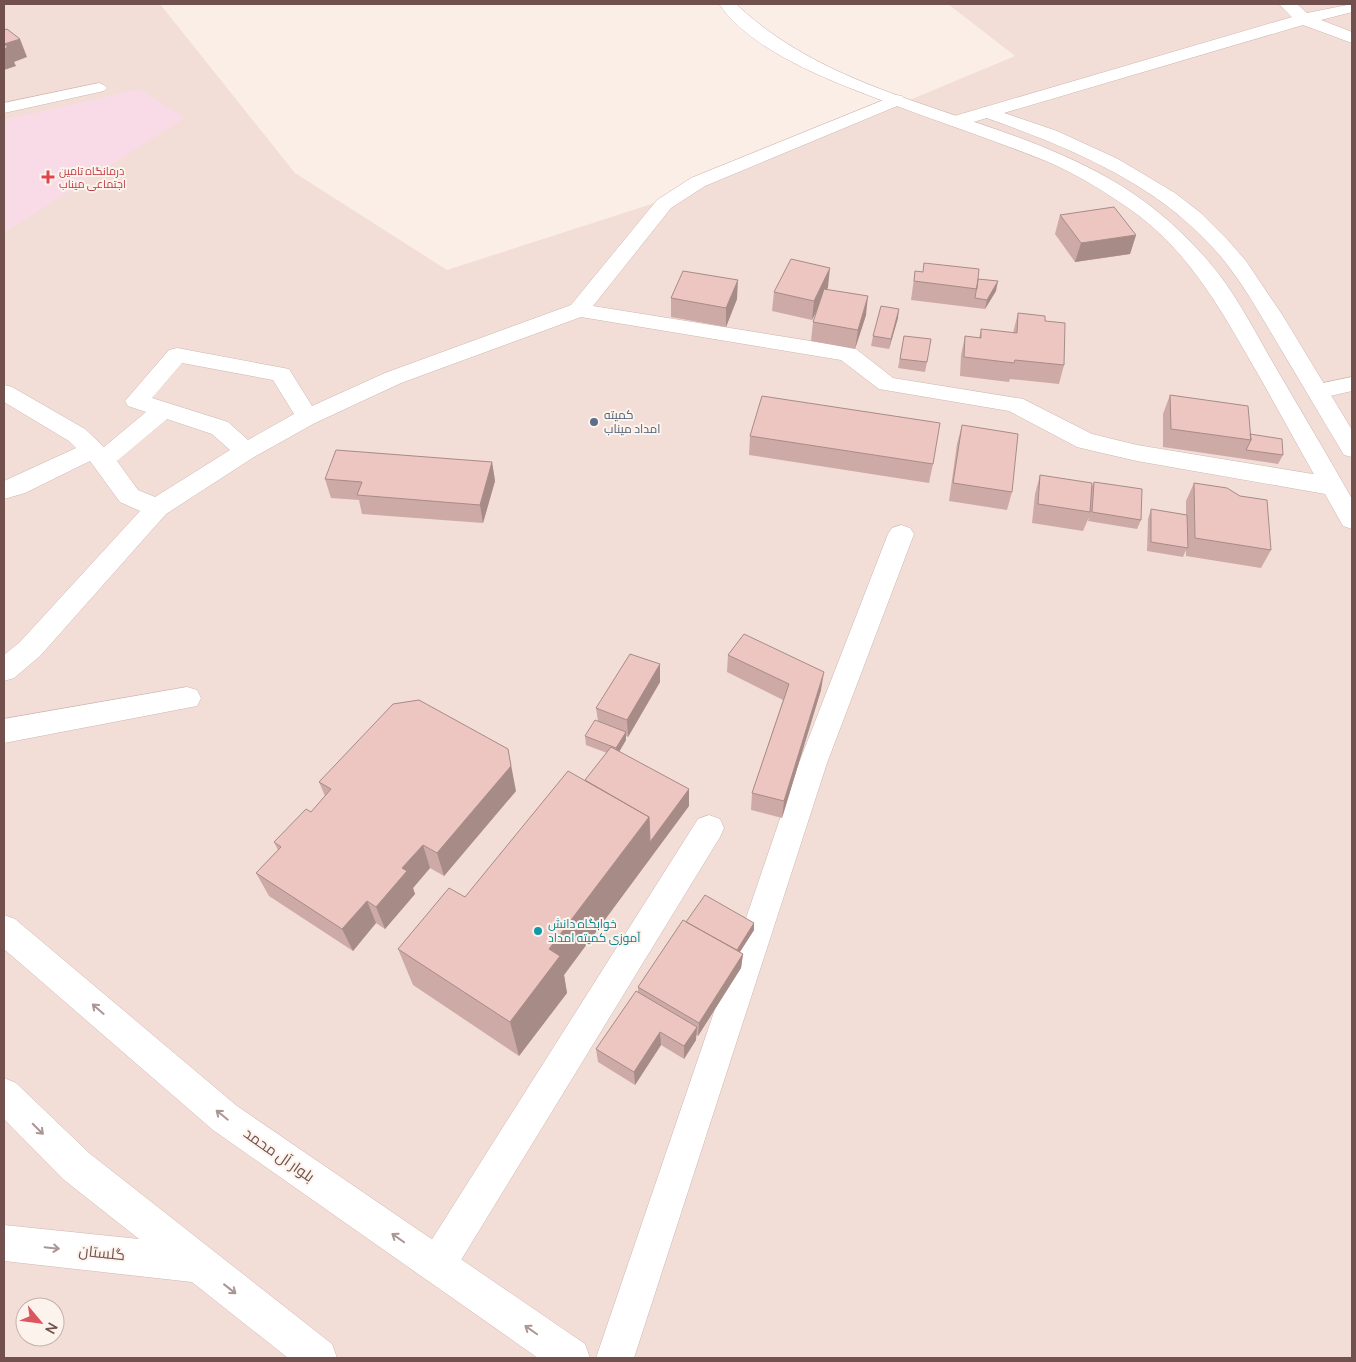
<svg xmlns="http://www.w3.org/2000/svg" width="1356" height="1362" font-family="Manrope,Cairo,sans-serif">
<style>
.residential{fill:#f2ded6;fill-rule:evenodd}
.medical{fill:#f8dbe7}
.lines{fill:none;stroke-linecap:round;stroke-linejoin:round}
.service-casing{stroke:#ceb6b1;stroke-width:1}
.minor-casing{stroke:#ceb6b1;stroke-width:1}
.tertiary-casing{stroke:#ceb6b1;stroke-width:1}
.secondary-casing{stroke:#d3b6b1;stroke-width:1}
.service{fill:#fff;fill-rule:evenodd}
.minor{fill:#fff;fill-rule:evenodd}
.tertiary{fill:#fff;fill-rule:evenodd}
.secondary{fill:#fff;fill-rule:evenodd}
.wall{fill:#cdaaa6}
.shaded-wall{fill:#a78b87}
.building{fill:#eec6c1;stroke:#a78b87}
.oneway{stroke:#aa9695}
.health-dot{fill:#e0444e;stroke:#fdf3ed;stroke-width:2}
.service-dot{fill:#5c6f8a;stroke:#fdf3ed;stroke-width:2}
.culture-dot{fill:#0f9aa8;stroke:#fdf3ed;stroke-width:2}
.labels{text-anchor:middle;stroke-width:4;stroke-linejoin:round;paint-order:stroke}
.far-health-label{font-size:11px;fill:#be3a42;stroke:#fdf3ed;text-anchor:start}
.service-label{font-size:12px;fill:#4e5e75;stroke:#fdf3ed;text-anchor:start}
.culture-label{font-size:12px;fill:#0d838f;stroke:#fdf3ed;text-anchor:start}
.near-street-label{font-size:15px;fill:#72504e;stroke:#fdf3ed}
</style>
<rect width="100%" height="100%" fill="#fbeee7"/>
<path class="residential" d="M4,4h156l135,169 152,97 245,-79 323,-135 -67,-52h404v1354h-1348zM25,1307h30v30h-30z"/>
<path class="medical" d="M140,89l45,29 -181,115v-113z"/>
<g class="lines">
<g class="service-casing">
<path id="service" d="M99,83l5,2 3,3 -3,3 -100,22v-10z"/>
</g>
<g class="minor-casing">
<path id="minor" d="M1279,4h18l10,9 45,-9v8l-31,8 31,12v11l-49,-18 -340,100 -6,2 -6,-2 -3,-4 3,-4 341,-100z
M896,95l6,1 3,4 -3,4 -197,82 -34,22 -78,98 255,41 8,2 37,29 130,21 69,35 45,11 194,32 9,3 3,6 -3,6 -9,3 -194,-34 -52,-12 -8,-2 -68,-36 -130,-22 -38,-29 -260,-43 -180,66 -86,40 -61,34 -88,57 -126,142 -26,22 -10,3v-26l16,-13 120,-131 -20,-9 -30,-41 -65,32 -21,6v-18l72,-33 -7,-7 -65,-39v-17l8,2 73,42 19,18 42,-35 -18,-6 -3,-5 44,-51 8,-2 112,21 23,37 73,-33 186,-68 86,-105 34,-22zM182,363l91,17 21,34 -46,26 -20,-18 -76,-24zM167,419l45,15 18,16 -75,47 -17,-7 -21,-29z
M1352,377v14l-35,8 -8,-3 -3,-5 3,-5z
M901,525l9,3 4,6 -87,229 -193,595h-38l203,-595 89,-229 4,-6z
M187,687l10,3 4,8 -4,8 -193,37v-24z
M709,815l11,4 4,9 -4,9 -270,441 -13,6 -13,-6 -6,-13 6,-13 274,-433z"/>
</g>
<g class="tertiary-casing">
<path id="tertiary" d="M719,4h17c102,97 253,106 372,174 38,21 73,51 101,84 23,26 43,64 60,94 28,48 56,95 83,143v30l-9,-3c-27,-48 -54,-96 -81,-145 -35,-60 -67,-123 -124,-166 -29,-21 -59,-40 -92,-54 -50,-20 -101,-37 -152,-56 -55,-21 -141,-51 -175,-101z
M987,107l70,24 61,28 57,34 27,21 24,24 20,23 37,55 69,114v27l-8,-2c-23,-38 -45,-76 -68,-114 -17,-29 -33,-57 -54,-83 -61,-74 -153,-111 -241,-142l-3,-4 3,-4z"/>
</g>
<g class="secondary-casing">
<path id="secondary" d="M4,915l11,4 222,187 348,238 5,14h-52l-325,-228 -209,-181z
M4,1078l12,5 73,70 243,191 5,14h-49l-96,-76 -188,-21v-36l135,14 -76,-60 -59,-60z"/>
</g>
<use href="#service" class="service"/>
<use href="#minor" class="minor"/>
<use href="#tertiary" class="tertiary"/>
<use href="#secondary" class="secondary"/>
</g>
<path class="wall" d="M1060,215l76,20 -6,19 -55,8 -20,-28z
M915,271l63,8 18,12 -11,18 -74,-9z
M828,287l-1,3 39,25 -11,34 -44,-8 2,-19 4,-12 -5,10 -40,-9 2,-19z
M671,298l66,1 -11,28 -55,-10z
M1018,313l27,8 19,44 -5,19 -49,-5 -1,3 -49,-6 1,-21 4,-19 14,2 2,-9 32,4z
M898,318l-9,31 -18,-3 2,-10z
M904,336l23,26 -2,10 -27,-4z
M1170,395l80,39 33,21 -5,9 -115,-17v-33z
M962,425l50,67 -5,18 -58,-9 8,-57z
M750,436l183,28 -4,19 -180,-28z
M492,462l3,19 -12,42 -121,-9 -3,-14 -28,-2 -6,-19z
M1040,475l51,13 3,-6 47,38 -4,9 -49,-8 1,-4 -6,14 -51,-8 3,-29z
M1194,483l77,67 -10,18 -75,-12v-6l-3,7 -36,-6 1,-32 3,-10 35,6v-14z
M728,655l93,35 -39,128 -31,-8 1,-17 31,-93 -56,-28z
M660,664v18l-32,55 -2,-1v4l-7,12 70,37v17l-125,169 3,18 -48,63 -106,-71 -15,-36 67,-52 120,-117 22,-27 -21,-8 -1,-9 13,-15 -2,-13z
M319,782l197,9 -72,85 -14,-8 -17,20 2,6 -30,35 -9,-6 -23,28 -84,-55 -13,-23 22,-23 -4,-8 37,-30 14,-16z
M686,922l68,1v7l-14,22 3,2 -2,14 -43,68 -2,-1v5l-12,19 -23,-14 -26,40 -37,-23 -2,-13 42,-56v-6z"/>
<path class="shaded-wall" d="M20,39l7,18 -13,5 2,4 -12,4v-26z
M1136,235l-6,19 -55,8 6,-19z
M830,268l-2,19 -16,33 2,-19z
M738,280l-1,19 -11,28v-19z
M998,281l-2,10 -11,18 2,-9z
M868,296l-2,19 -11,34 3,-19z
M899,309l-1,9 -9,31 2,-10z
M492,462l3,19 -12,42 -3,-18z
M660,664v18l-32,55 -1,-17z
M824,672l-3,18 -39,128 2,-17z
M626,732v8l-10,17v-9z
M508,749l8,42 -72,85 -7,-23z
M689,789v17l-125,169 3,18 -48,63 -9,-34 39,-73 100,-132z
M423,845l7,23 -17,20 2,6 -30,35 -9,-22 26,-39z
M367,901l9,22 -23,28 -11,-22z
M754,923v7l-20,31 1,-7z
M743,954l-2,14 -43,68 1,-13z
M697,1027l-1,13 -12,19v-13z
M660,1032l1,13 -26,40 -1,-13z"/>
<path class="building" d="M7,29l13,10 -16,5 4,3 -4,2v-19z
M1114,207l22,28 -55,8 -21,-28z
M791,259l39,9 -16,33 -40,-9z
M924,263l55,6 -2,20 -63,-8 1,-10 8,1z
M683,271l55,9 -12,28 -55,-10z
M978,279l20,2 -11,19 -12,-2z
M824,289l44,7 -10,34 -45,-8z
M881,306l18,3 -8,30 -18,-3z
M1018,313l27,3v5l20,2 -1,42 -49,-5 -1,3 -50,-6 1,-21 16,2v-9l36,4z
M904,336l27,3 -4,23 -27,-3z
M1170,395l78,11 3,34 -80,-11z
M762,396l178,27 -7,41 -183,-28z
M962,425l56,9 -6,58 -59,-9z
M1250,434l32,5 1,16 -37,-5 5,-10z
M336,450l156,12 -12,43 -123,-10 5,-13 -37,-3z
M1040,475l52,8 -2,29 -52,-8z
M1094,482l48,7 -1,31 -49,-8z
M1194,483l33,5 13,8 27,4 4,50 -76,-12z
M1151,509l36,6 1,33 -37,-6z
M744,634l80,38 -40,129 -32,-8 37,-109 -61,-29z
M630,654l30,10 -33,56 -31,-12z
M419,700l89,49 3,17 -74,87 -14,-8 -21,23 5,3 -31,36 -9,-6 -25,28 -86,-56 25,-26 -7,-5 32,-33 5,3 20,-23 -12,-7 74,-78z
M595,720l31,12 -10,16 -31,-12z
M611,747l78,42 -39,53 -1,-25 -64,-37z
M568,771l81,46 -100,132 11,7 -50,66 -112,-73 51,-61 16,9z
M705,895l49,28 -17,27 -51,-28z
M683,920l60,34 -44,69 -61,-36z
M636,991l61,36 -13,19 -24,-14 -26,40 -38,-23z"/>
<defs><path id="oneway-shaft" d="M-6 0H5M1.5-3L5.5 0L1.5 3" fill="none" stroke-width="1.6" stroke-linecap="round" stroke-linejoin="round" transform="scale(1.25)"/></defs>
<g class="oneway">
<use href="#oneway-shaft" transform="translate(98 1009) rotate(-139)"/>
<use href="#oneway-shaft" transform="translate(222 1115) rotate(-141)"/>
<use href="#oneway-shaft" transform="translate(38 1129) rotate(45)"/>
<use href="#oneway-shaft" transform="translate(398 1238) rotate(-145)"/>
<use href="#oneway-shaft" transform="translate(52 1248) rotate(6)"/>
<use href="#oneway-shaft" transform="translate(230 1289) rotate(38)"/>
<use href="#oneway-shaft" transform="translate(531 1330) rotate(-145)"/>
</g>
<path class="health-dot" d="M45.5 169.5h5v5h5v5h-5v5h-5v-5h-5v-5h5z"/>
<circle class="service-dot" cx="594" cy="422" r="5"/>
<circle class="culture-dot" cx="538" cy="931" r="5"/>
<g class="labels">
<g class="far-health-label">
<text x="59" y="175">درمانگاه تامین<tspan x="59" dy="13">اجتماعی میناب</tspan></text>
</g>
<g class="service-label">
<text x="604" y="419">کمیته<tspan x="604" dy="14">امداد میناب</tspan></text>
</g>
<g class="culture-label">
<text x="548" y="928">خوابگاه دانش<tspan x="548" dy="14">آموزی کمیته امداد</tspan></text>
</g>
<g class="near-street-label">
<text transform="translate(279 1155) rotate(35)" y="5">بلوار آل محمد</text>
<text transform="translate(102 1253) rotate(6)" y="5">گلستان</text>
</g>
</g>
<rect width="1356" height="1362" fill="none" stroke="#72504e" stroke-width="10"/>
<g transform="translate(40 1322) rotate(119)"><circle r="24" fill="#fdf3ed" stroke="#c5b2ad"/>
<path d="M0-4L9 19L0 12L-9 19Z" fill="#da575f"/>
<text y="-8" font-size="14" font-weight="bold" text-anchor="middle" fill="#72504e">N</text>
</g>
</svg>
